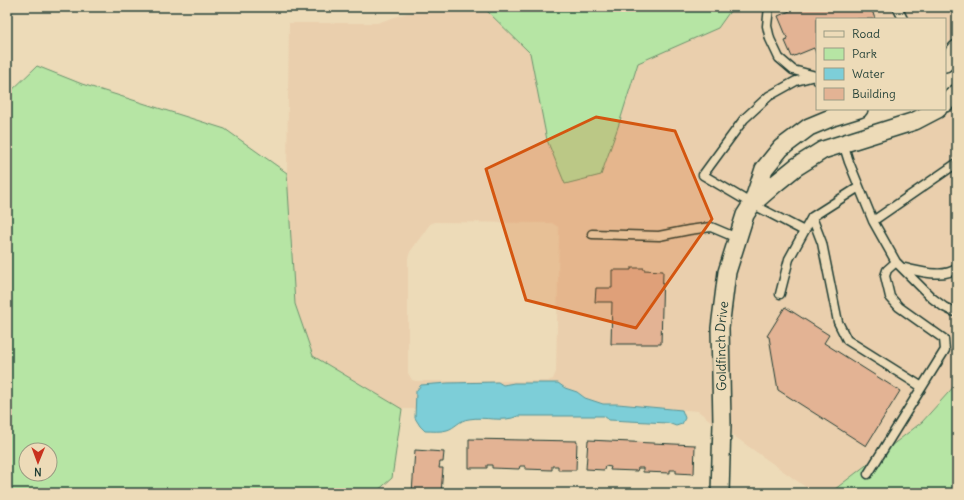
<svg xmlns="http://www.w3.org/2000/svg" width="964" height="500" font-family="Delius,sans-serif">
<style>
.built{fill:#eacfad;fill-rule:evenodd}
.green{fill:#b6e5a4;stroke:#6a916c;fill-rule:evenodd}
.water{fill:#7dced8;stroke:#579496}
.building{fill:#e3b394;stroke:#1f3d34}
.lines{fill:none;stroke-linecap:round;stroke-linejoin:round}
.lane-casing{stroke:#1f3d34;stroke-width:11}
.street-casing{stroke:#1f3d34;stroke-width:20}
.lane{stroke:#eddbb8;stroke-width:8}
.street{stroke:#eddbb8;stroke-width:17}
.marked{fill:#d45610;fill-opacity:0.2;stroke:#d45610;stroke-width:3;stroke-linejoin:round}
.labels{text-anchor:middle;stroke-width:3.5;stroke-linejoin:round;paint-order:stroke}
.street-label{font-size:13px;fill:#1f3d34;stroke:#eddbb8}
</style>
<rect width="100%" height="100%" fill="#eddbb8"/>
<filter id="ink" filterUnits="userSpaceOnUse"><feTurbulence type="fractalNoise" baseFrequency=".025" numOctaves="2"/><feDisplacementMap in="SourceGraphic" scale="8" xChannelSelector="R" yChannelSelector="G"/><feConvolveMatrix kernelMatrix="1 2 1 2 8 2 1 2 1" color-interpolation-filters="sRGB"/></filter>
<g filter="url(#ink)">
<path class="built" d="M425,7h58l47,46 17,87 18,44 36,-9 18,-51 19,-61 80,-35 15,-21h224v26l-12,15v-29h-128v90h9l-20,9 -30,22 -19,22 -13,35 -5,5 1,2 -4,8 -18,58 -8,58 2,94 -14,-11 -80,-7h-15l-9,-2 -9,-4 -8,-6 -12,-4 -7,-5h-44l-11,2 -5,-3 -50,1 -27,2 -5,6v18h-14l-89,-53 -18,-52 -8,-131 2,-150h88zM435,222l117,1 6,4 1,5 -3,140 -3,7 -5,2h-132l-4,-1 -4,-7v-115l2,-6 20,-28z
M957,106v277l-35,39 -92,71h-16l-83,-59 -2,-106 7,-54 17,-54 2,-4 3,1 2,-7 41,-34 25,-16 92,-29 26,-14z"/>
<path class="green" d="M483,7h250l-15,21 -80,35 -19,61 -18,51 -36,9 -18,-44 -17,-87z
M37,66l45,18 143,45 62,44 8,131 18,52 89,53 -10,69 -17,15h-368v-398zM26,450h24v24h-24z
M957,383v110h-127l92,-71z"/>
<path class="water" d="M498,382l5,3 11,-2h44l7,5 12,4 8,6 18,6h15l64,6 3,8 -3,6 -6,2 -8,-3 -59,-3 -5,-4h-86c-15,7 -33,0 -49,3 -10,1 -14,9 -22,11 -6,2 -15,1 -22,1l-5,-5 -5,-8 1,-27 5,-6 27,-2z"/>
<path class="building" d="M799,7h72l4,12h-58v37l-3,-8 -22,9 -7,-16 3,-1 -10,-24z
M631,268h13v2l19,1 -2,73h-50l1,-42h-17l1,-14h16v-18h19z
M785,307l44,28 -5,8 76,48 -34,55 -88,-56 -9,-53 -2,-1z
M469,439l108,2 -1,29h-18v-4h-6v4l-27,-1v-3h-5l-1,3 -27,-1v-3h-5v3h-18z
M588,440l107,5 -1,29 -18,-1v-3h-6v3l-27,-1v-4h-5l-1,3 -27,-1 1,-3 -6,-1 -1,4 -18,-1z
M415,450l29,2 -1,10h-3l-1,6h4l-2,25h-29z"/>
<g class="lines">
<g class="lane-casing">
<path id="lane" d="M769,7l-2,19 3,13 9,19 14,12 23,6
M897,7l6,12
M843,143l6,19 24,59 23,41 36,36 12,9 8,4 5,1
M812,217l10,26 16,79 9,18 75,47
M873,221l84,-58
M804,231l-52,-27 -49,-29 41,-56 25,-23 27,-15 19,-5 2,4
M592,234l67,2 30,-6 22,-3 26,11
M904,268c15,3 40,11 53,0
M780,294l9,-35 23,-42 47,-30
M868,474l77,-124 -1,-11 -45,-32 -9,-10 -5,-21 2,-6 9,-8"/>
</g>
<g class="street-casing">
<g id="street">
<path d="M945,63l12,-14"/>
<path d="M945,103l12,-10"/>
<path d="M753,202l11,-33 17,-21 28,-21 24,-10 26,-8"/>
<path id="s1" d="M720,493l2,-70 -2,-95 7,-56 18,-57 7,-11 23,-20 21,-17 27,-17 92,-29 23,-12"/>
</g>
</g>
<use href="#lane" class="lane"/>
<use href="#street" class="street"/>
</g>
</g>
<path class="marked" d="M596,117l79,14 37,88 -76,109 -110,-28 -40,-131z"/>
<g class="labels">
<g class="street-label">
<text dy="5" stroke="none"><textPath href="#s1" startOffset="147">Goldfinch Drive</textPath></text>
</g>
</g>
<rect width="964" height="500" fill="none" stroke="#eddbb8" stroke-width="24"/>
<rect x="12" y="12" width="940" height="476" fill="none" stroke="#1f3d34" stroke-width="1.5" filter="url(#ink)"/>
<rect x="816" y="18" width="130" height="92" fill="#eddbb8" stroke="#9b9c83"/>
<rect x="824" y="31" width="20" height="6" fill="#eddbb8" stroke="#9b9c83"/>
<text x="852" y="38" font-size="12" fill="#1f3d34">Road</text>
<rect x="824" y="48" width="20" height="12" fill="#b6e5a4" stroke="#9b9c83"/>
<text x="852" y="58" font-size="12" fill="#1f3d34">Park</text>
<rect x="824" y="68" width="20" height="12" fill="#7dced8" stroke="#9b9c83"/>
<text x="852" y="78" font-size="12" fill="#1f3d34">Water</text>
<rect x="824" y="88" width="20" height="12" fill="#e3b394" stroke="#9b9c83"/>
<text x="852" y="98" font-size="12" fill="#1f3d34">Building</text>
<g transform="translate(38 462) rotate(181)"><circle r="19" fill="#eddbb8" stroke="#9b9c83"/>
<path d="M0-3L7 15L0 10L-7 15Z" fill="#c8321e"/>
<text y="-6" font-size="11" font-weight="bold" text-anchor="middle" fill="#1f3d34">N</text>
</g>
</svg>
